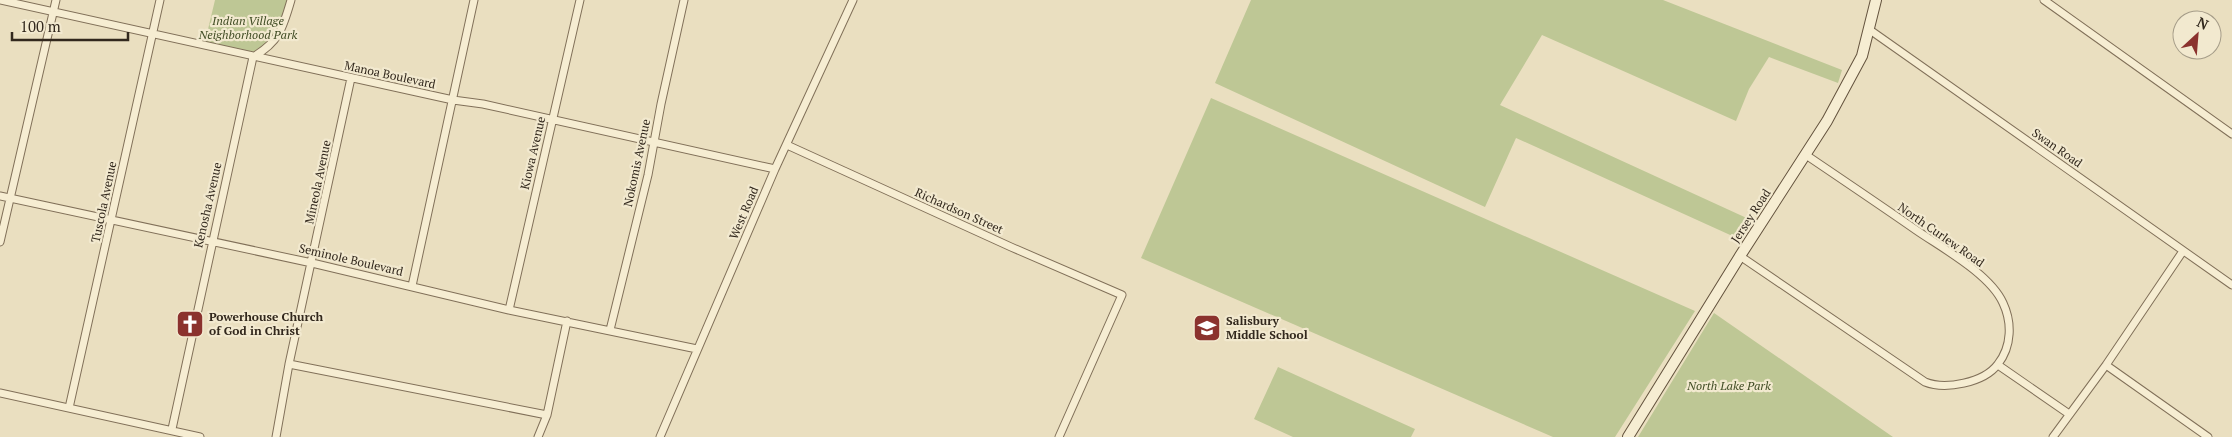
<svg xmlns="http://www.w3.org/2000/svg" width="2232" height="437" font-family="'PT Serif',serif">
<style>
.green{fill:#bec795}
.lines{fill:none;stroke-linecap:round;stroke-linejoin:round}
.street-casing{stroke:#817059;stroke-width:9}
.secondary-casing{stroke:#63523d;stroke-width:12}
.street{stroke:#f6edd2;stroke-width:7}
.secondary{stroke:#f6edd2;stroke-width:10}
.labels{text-anchor:middle;stroke-width:4.5;stroke-linejoin:round;paint-order:stroke}
.park-label{font-size:12px;font-style:italic;fill:#414d25;stroke:#f2e9cf}
.street-label{font-size:12px;fill:#32281d;stroke:#f2e9cf}
.poi-label{font-size:12px;font-weight:bold;fill:#32281d;stroke:#f2e9cf;text-anchor:start}
</style>
<rect width="100%" height="100%" fill="#eadfc0"/>
<path class="green" d="M215,0h76l-10,30 -28,27 -49,-11z
M1251,0h412l179,70 -4,13 -69,-26 -20,32 -13,32 -194,-86 -42,70 251,115 -12,19 -223,-101 -31,69 -270,-124z
M1211,98l484,213 -80,126h-62l-412,-179z
M1714,313l179,124h-255z
M1278,367l137,62 -4,8h-118l-39,-18z"/>
<g class="lines">
<g class="street-casing">
<path id="street" d="M0,0l453,100 30,4 292,65
M2044,0l188,134
M1870,30l362,255
M787,145l224,102 111,48 -63,142
M0,196l312,67 197,47 188,39
M0,242l56,-242
M1740,256l185,126c20,8 59,1 73,-18 14,-18 14,-42 5,-61 -13,-29 -61,-55 -87,-73 -36,-25 -73,-50 -110,-75
M412,286l62,-286
M509,310l71,-310
M610,330l38,-155 13,-71 23,-104
M289,364l258,51
M1998,365l71,49
M2106,365l102,72
M0,393l200,44
M69,408l91,-408
M172,429l81,-372c26,-15 30,-29 38,-57
M276,437l13,-73 62,-286
M538,437l9,-22 20,-94
M660,437l115,-268 78,-169
M2053,437l53,-72 77,-114"/>
</g>
<g class="secondary-casing">
<path id="secondary" d="M1628,437l112,-181 87,-135 35,-65 14,-56"/>
</g>
<use href="#street" class="street"/>
<use href="#secondary" class="secondary"/>
</g>
<defs>
<g id="church-square" transform="scale(1.4375)"><rect x="-9" y="-9" width="18" height="18" rx="4" fill="#8b322e" stroke="#f2e9cf"/><path d="M-1.2-6h2.4v3.5h3.3v2.4h-3.3V6h-2.4V-.1h-3.3v-2.4h3.3Z" fill="#fff"/></g>
<g id="school-square" transform="scale(1.4375)"><rect x="-9" y="-9" width="18" height="18" rx="4" fill="#8b322e" stroke="#f2e9cf"/><path d="M0-5L7-2L0 1L-7-2ZM-4 1L0 2.5L4 1V4Q0 6-4 4Z" fill="#fff"/></g>
</defs>
<g fill-rule="evenodd">
<use href="#church-square" x="190" y="324"/>
<use href="#school-square" x="1207" y="328"/>
</g>
<g class="labels">
<g class="park-label">
<text x="248" y="25">Indian Village<tspan x="248" dy="14">Neighborhood Park</tspan></text>
<text x="1729" y="390">North Lake Park</text>
</g>
<g class="street-label">
<text transform="translate(390 75) rotate(12)" y="4">Manoa Boulevard</text>
<text transform="translate(2057 148) rotate(35)" y="4">Swan Road</text>
<text transform="translate(533 153) rotate(-77)" y="4">Kiowa Avenue</text>
<text transform="translate(637 163) rotate(-78)" y="4">Nokomis Avenue</text>
<text transform="translate(318 182) rotate(-78)" y="4">Mineola Avenue</text>
<text transform="translate(104 202) rotate(-78)" y="4">Tuscola Avenue</text>
<text transform="translate(208 205) rotate(-77)" y="4">Kenosha Avenue</text>
<text transform="translate(959 211) rotate(24)" y="4">Richardson Street</text>
<text transform="translate(744 213) rotate(-67)" y="4">West Road</text>
<text transform="translate(1751 216) rotate(-57)" y="4">Jersey Road</text>
<text transform="translate(1941 235) rotate(35)" y="4">North Curlew Road</text>
<text transform="translate(351 260) rotate(13)" y="4">Seminole Boulevard</text>
</g>
<g class="poi-label">
<text x="209" y="321">Powerhouse Church<tspan x="209" dy="14">of God in Christ</tspan></text>
<text x="1226" y="325">Salisbury<tspan x="1226" dy="14">Middle School</tspan></text>
</g>
</g>
<g transform="translate(2197 35) rotate(26)"><circle r="24" fill="#f2e9cf" stroke="#a59c88"/>
<path d="M0-4L9 19L0 12L-9 19Z" fill="#8b322e"/>
<text y="-8" font-size="14" font-weight="bold" text-anchor="middle" fill="#32281d">N</text>
</g>
<path d="M12 32v8h116v-8" fill="none" stroke="#32281d" stroke-width="2.5"/>
<text x="20" y="32" font-size="15" fill="#32281d" stroke="#f2e9cf" stroke-width="4" paint-order="stroke">100 m</text>
</svg>
